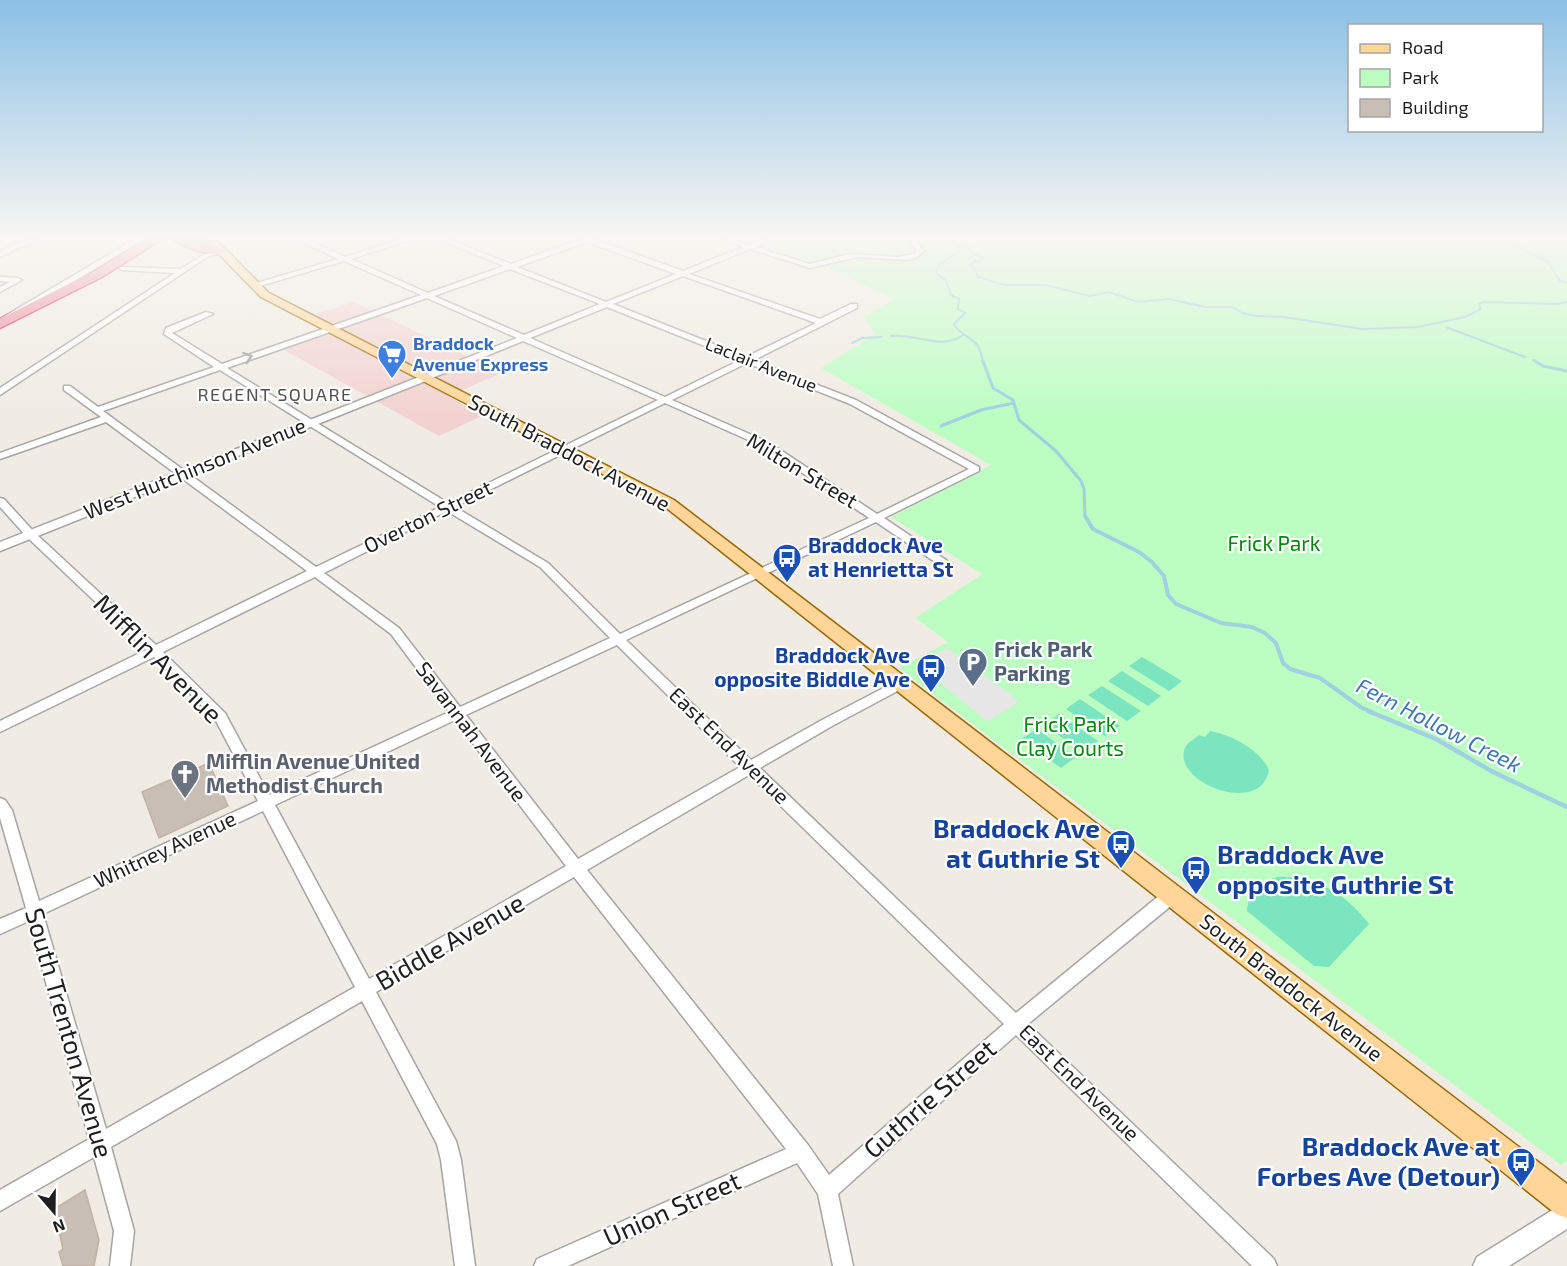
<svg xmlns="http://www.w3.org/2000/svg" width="1567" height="1266" font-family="'Exo 2',sans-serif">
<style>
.commercial{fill:#f2d2d0}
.park{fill:#bcfec2}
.pitch{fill:#7ae5be}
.parking{fill:#e6e6e6}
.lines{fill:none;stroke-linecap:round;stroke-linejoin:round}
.stream-far3{stroke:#9fd1e1;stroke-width:2}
.stream-far2{stroke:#9fd1e1;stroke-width:3}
.stream-far1{stroke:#9fd1e1;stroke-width:4}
.stream{stroke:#9fd1e1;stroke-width:4.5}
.building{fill:#c8beb6;stroke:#c2b2a4;stroke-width:1.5}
.minor-casing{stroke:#a5a5a5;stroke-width:3}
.tertiary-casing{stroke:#a5a5a5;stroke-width:3}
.primary-casing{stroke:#976800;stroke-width:3}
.motorway-casing{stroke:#e7165a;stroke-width:3}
.minor{fill:#fff;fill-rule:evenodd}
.tertiary{fill:#fff;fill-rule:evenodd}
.primary{fill:#ffd598;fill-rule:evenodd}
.motorway{fill:#ed8496;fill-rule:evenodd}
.oneway{stroke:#9a9a9a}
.labels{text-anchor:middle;stroke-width:4.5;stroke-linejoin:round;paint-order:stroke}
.far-shop-label{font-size:18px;font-weight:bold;fill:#366cbe;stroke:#fff;text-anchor:start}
.far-street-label{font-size:18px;fill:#1e1e1e;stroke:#fff}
.far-neighbourhood-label{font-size:18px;letter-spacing:1.5px;fill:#515151;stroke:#fff}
.street-label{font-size:21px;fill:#1e1e1e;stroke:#fff}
.park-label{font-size:21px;fill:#038510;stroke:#fff}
.transit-label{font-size:21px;font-weight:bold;fill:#164399;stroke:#fff;text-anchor:start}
.service-label{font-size:21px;font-weight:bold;fill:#4e5e75;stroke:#fff;text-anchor:start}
.worship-label{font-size:21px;font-weight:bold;fill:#5b616d;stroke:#fff;text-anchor:start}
.water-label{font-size:22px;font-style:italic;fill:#4075ad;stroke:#fff}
.near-street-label{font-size:26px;fill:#1e1e1e;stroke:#fff}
.near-transit-label{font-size:26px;font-weight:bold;fill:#164399;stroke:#fff;text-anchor:end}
</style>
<rect width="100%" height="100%" fill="#f0ece3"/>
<path class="commercial" d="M354,302l148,71 -54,23 34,20 -43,20 -155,-86 56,-20 -25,-16z"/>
<path class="park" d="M786,239h781v922l-6,4 -589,-441 -73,-56 49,-26 -33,-24 67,-44 -91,-57 100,-52 -170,-97 54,-34 -11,-17 30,-18 -69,-33 -55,-19z"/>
<path class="pitch" d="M1142,657l40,24 -13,10 -40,-25z
M1122,671l39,25 -13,10 -40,-25z
M1102,686l39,25 -14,10 -39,-26z
M1080,699l40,27 -15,10 -39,-27z
M1059,714l39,27 -15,11 -39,-27z
M1037,729l39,28 -15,11 -40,-29z
M1210,731c21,4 50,18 59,39 -8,46 -93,14 -85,-19 2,-9 10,-11 15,-16l6,2z
M1277,877c38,-2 69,17 92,47l-40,43 -15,-1 -67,-55c2,-20 12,-27 30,-34z"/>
<path class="parking" d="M947,648l63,46 8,9 -31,18 -69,-56z"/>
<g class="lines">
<path class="stream-far3" d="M951,239l10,11 -22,15 -3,8 10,8 5,14 8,4 -1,10 7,4 -11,11c4,11 20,13 25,24 2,4 3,10 4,15
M1503,239l45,23
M958,243l11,4 2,5 11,6 -2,4 -6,-1 -3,5 3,1 4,10 26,8h41l45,11 19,-4 29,10 31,-3 36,8h27l10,6 14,3 28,1 78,12 56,-2 47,-10 16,-8 -2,-5 3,-2 76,2 9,-2
M1549,264l11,17 7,2
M1446,327l79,30
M891,336c25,-3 50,15 72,-1
M852,343l10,-5 20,-1
M1533,360l5,3"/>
<path class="stream-far2" d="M983,361l10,27 20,12 6,20 37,31 25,30 3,8 1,28
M1535,361l8,5 24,5
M941,426l40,-16 33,-7"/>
<path class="stream-far1" d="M1085,516l8,13 46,23 13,10 12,14 4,19 8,9 45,19 31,4 13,6 11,10 7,20 7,6 30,9 42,30 10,4"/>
<path class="stream" d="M1368,711l68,28 57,33 74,35"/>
</g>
<path class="building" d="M209,763l19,43 -69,32 -17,-46z
M85,1190l14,50 -5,26h-31l-4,-14 4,-3 -9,-40z"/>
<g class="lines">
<g class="minor-casing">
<path id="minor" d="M296,239h9l40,18 57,-18h11l-62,20 77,34 76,-27 -66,-27h10l63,25 70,-25h12l90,32 60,-24 -20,-8h10l16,6 14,-6h9l-16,8 54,17 40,-10 49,3 14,-3 4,-3 -9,-12h7l9,12 -7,6 -9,3 -51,-3 -47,11 -60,-19 -61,25 131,45 31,-15h6v4l-103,52 102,40 123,67v4l-95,47 62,42 2,2 -2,2h-8l-62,-42 -250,118 125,120 71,-40 75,-39h8l2,3 -2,3 -73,39 -72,42 256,245 150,-123 6,-2 6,2 2,5 -2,5 -150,124 246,235 3,7h-25l-236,-231 -178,159 15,72h-20l-15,-72 -21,-31 -229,103h-34l3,-7 249,-110 -212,-272 -198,115 80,149 5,19 14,106h-20l-14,-106 -4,-16 -75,-143 -251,146 23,84 -4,35h-20l4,-35 -20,-74 -94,54v-21l89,-51 -60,-218 -29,13v-15l26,-11 -26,-90v-20l5,2 7,10 27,91 219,-100 -43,-82 -61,-62 -154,75v-11l146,-71 -119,-113 -27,-30v-9l4,1 31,34 121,112 151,-74 -201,-149 -106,37v-6l101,-36 -37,-27v-4h6l28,21 116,-40 -50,-33 2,-6 40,-16 7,2 -41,19 50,31 199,-69 -77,-34 -91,27v-4l85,-25zM587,242l89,32 -70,28 -89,-35zM510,269l90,35 -76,31 -90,-39zM683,276l133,47 -70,34 -133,-53zM427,298l90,40 -96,38v4h6l96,-39 135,59 -210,103 -221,-135zM607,307l133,53 -75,37 -135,-59zM747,363l103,41 119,65 -92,45 -107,-71 -98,-43zM220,370l220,137 -124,60 -213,-156zM665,403l99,44 105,71 -249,116 -72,-71 -93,-56zM447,511l93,56 70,71 -150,69 -61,-79 -75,-55zM315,577l76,57 58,78 -180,83 -44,-82 -62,-61zM617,645l123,122 -162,92 -112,-144zM455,720l111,146 -197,113 -94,-174zM749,775l255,249 -175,151 -21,-30 -221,-275zM263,811l92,176 -249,142 -63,-215z
M221,249l2,1v2l-16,5 -207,138v-7l175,-115 -53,-3 -3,-2 1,-1 61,2 22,-14z
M0,277l18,1 4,2 -22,12v-5l10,-5 -10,-1z"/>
</g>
<g class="tertiary-casing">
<path id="tertiary" d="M27,239h12l-39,18v-6z
M135,239h10l-145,87v-7z
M424,375l4,1v4l-428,171v-9z
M1567,1201v28l-58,37h-36l4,-9z"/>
</g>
<g class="primary-casing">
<path id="primary" d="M204,239h11l54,54 405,207 893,684v34l-11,-4 -892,-708 -403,-209z"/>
</g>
<g class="motorway-casing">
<path id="motorway" d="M147,239h15l-60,38 -102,51v-9l94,-48z
M172,239h18l35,10 2,2c-11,9 -44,-4 -55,-12z"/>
</g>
<use href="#minor" class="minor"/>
<use href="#tertiary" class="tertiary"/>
<use href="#primary" class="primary"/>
<use href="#motorway" class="motorway"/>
</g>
<defs><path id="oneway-chevron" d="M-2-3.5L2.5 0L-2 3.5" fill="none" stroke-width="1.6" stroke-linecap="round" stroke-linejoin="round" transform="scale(1.5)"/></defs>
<use class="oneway" href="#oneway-chevron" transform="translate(248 357) rotate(-19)"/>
<linearGradient id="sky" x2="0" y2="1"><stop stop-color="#8bc0e5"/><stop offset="0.57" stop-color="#f8f6f2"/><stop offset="1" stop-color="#f8f6f2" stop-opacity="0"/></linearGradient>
<rect width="1567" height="417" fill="url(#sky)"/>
<defs>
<g id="supermarket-pin" transform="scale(1.5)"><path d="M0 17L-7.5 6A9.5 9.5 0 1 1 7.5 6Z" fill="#3f7fe0" stroke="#fff"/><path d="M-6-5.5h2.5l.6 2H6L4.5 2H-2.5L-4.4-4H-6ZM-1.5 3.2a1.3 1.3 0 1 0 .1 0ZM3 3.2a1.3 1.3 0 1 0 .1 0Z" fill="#fff"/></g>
<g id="bus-pin" transform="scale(1.5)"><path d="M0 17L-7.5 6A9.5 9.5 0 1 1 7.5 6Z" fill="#1a4fb4" stroke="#fff"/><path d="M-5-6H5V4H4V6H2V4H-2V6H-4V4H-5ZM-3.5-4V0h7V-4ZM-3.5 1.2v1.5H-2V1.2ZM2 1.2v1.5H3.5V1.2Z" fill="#fff"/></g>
<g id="parking-pin" transform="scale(1.5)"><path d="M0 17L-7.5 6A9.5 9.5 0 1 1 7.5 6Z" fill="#5c6f8a" stroke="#fff"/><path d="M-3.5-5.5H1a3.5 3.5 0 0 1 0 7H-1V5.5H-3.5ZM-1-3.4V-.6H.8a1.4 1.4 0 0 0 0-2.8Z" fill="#fff"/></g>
<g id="church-pin" transform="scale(1.5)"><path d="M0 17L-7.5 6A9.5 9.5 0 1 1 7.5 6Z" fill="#6b7280" stroke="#fff"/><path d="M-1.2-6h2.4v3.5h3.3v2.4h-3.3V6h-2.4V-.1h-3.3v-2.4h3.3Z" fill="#fff"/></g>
</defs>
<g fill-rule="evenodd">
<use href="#supermarket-pin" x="392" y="354"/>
<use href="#bus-pin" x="787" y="558"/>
<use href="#parking-pin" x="973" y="662"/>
<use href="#bus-pin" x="931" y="668"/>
<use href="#church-pin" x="185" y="774"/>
<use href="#bus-pin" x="1121" y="844"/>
<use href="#bus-pin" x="1196" y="870"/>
<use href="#bus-pin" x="1521" y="1162"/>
</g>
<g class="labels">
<g class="far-shop-label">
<text x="413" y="350">Braddock<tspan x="413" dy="21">Avenue Express</tspan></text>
</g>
<g class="far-street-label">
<text transform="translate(761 365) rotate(22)" y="6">Laclair Avenue</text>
</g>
<g class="far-neighbourhood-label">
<text x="275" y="401">REGENT SQUARE</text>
</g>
<g class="street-label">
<text transform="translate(569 453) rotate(28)" y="7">South Braddock Avenue</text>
<text transform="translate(195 469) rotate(-22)" y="7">West Hutchinson Avenue</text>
<text transform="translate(802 471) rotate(31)" y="7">Milton Street</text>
<text transform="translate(428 517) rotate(-26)" y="7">Overton Street</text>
<text transform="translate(471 732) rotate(53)" y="7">Savannah Avenue</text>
<text transform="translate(729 746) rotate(44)" y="7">East End Avenue</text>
<text transform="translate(165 850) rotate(-25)" y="7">Whitney Avenue</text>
<text transform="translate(1291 988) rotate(38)" y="7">South Braddock Avenue</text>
<text transform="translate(1079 1083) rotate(44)" y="7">East End Avenue</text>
</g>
<g class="park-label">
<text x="1274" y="551">Frick Park</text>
<text x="1070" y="732">Frick Park<tspan x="1070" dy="24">Clay Courts</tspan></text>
</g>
<g class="transit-label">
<text x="808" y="553">Braddock Ave<tspan x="808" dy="24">at Henrietta St</tspan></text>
<text x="910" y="663" text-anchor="end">Braddock Ave<tspan x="910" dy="24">opposite Biddle Ave</tspan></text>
</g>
<g class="service-label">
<text x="994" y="657">Frick Park<tspan x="994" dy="24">Parking</tspan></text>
</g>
<g class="worship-label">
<text x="206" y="769">Mifflin Avenue United<tspan x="206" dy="24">Methodist Church</tspan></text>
</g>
<g class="water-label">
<text transform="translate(1439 725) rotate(27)" y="8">Fern Hollow Creek</text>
</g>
<g class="near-street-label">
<text transform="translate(158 659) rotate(45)" y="9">Mifflin Avenue</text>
<text transform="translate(450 942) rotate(-30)" y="9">Biddle Avenue</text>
<text transform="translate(69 1033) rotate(74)" y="9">South Trenton Avenue</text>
<text transform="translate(930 1099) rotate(-41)" y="9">Guthrie Street</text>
<text transform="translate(672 1209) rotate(-24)" y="9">Union Street</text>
</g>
<g class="near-transit-label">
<text x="1100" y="838">Braddock Ave<tspan x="1100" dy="30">at Guthrie St</tspan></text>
<text x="1217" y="864" text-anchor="start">Braddock Ave<tspan x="1217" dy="30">opposite Guthrie St</tspan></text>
<text x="1500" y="1156">Braddock Ave at<tspan x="1500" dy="30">Forbes Ave (Detour)</tspan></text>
</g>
</g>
<rect x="1348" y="24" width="195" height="108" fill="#ffffff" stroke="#a5a5a5" stroke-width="1.5"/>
<rect x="1360" y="44" width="30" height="9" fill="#ffd598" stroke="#a5a5a5" stroke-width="1.5"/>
<text x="1402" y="54" font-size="18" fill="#1e1e1e">Road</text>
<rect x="1360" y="69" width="30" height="18" fill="#bcfec2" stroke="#a5a5a5" stroke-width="1.5"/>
<text x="1402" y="84" font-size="18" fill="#1e1e1e">Park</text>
<rect x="1360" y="99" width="30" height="18" fill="#c8beb6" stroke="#a5a5a5" stroke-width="1.5"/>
<text x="1402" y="114" font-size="18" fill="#1e1e1e">Building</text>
<g transform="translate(54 1212) rotate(160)" stroke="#ffffff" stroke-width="4.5" paint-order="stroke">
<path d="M0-4.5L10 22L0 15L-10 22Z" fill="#1e1e1e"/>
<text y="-9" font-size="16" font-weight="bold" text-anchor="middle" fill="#1e1e1e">N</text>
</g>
</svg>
